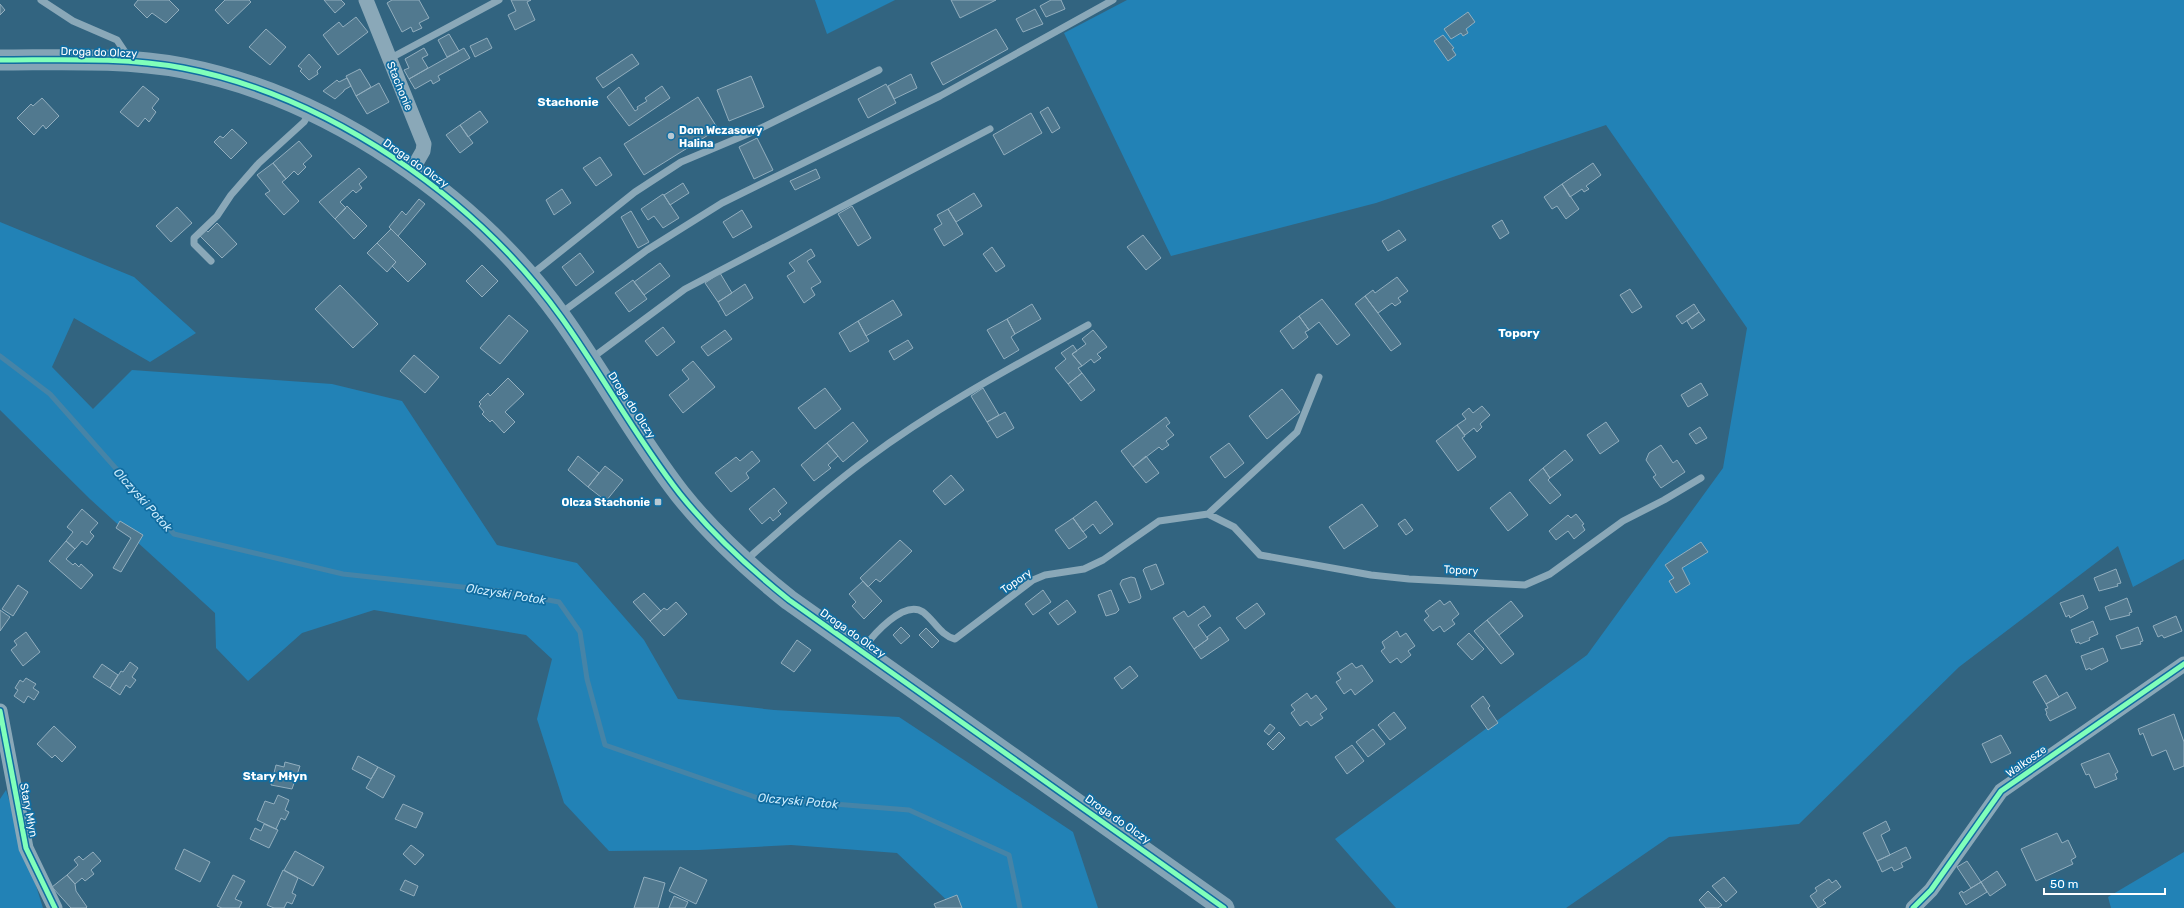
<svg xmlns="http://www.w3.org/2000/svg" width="2184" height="908" font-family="Rubik,sans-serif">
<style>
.green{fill:#2282b6}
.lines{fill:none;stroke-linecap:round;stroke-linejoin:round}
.stream{stroke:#4684a7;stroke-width:5}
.building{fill:#51798f;stroke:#92aebe}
.lane{stroke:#8aa8b8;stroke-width:7}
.street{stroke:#8aa8b8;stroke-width:15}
.secondary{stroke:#84a4b6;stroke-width:21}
.cycleway-casing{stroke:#116da1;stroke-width:8}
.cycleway{stroke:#80ffba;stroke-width:5}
.poi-dot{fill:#b7c9d3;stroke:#116da1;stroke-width:1.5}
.labels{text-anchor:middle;stroke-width:3.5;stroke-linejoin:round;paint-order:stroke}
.street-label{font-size:11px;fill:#fff;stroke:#116da1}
.poi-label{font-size:11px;font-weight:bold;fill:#fff;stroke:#116da1;text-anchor:start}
.neighbourhood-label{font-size:12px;font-weight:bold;fill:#fff;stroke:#116da1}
.water-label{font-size:12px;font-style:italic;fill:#ccecfd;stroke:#116da1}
</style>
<rect width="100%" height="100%" fill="#326480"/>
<path class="green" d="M815,0h80l-68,34z
M1127,0h1057v559l-51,28 -15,-41 -159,121 -160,157 -130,13 -103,71h-170l-61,-69 252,-184 136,-187 24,-140 -141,-203 -230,78 -205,53 -107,-223z
M0,222l134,55 62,56 -46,29 -76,-44 -22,49 41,42 39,-39 200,14 70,17 95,144 80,18 67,77 34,59 96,11 125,7 174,115 25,76h-143l-58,-55 -106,-8 -92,5 -90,1 -45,-48 -27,-84 15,-60 -26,-24 -152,-25 -72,23 -54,48 -32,-33 -1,-35 -125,-114 -90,-89z
M6,790l37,118h-43v-109z
M2184,852v56h-73l-3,-11z"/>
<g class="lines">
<path class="stream" d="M0,356l50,38 124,140 169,40 156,17 60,11 21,30 7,47 18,66 153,53 151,12 100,45 11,53"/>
</g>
<path class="building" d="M138,0h31l10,10 -13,13 -14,-10 -5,5 -13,-13z
M225,0h24l2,2 -23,22 -13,-14z
M324,0h17l4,4 -10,9z
M392,0h27l10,18 -10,5 3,5 -9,4 -2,-5 -9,5 -15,-29z
M511,0h20l-4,2 8,18 -20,10 -7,-15 8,-4z
M951,0h45l-36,18z
M1051,0h10l4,9 -19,8 -6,-11z
M0,4l5,6 -5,5z
M1035,9l8,15 -20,8 -7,-13z
M1468,12l7,10 -9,7 2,4 -5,3 -2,-3 -10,6 -7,-10z
M356,17l12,15 -30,23 -15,-20 16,-13 4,5z
M266,29l20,18 -16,18 -21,-18z
M996,29l12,20 -65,36 -12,-22z
M449,34l10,17 -12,6 -9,-17z
M1443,35l11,13 -2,1 4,6 -8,6 -14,-20z
M487,38l5,10 -17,9 -5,-11z
M424,48l4,7 -6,3 6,10 -19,11 -5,-9 5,-2 -4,-9z
M464,48l6,10 -32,18 2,4 -7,4 -2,-4 -16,9 -6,-10z
M309,54l12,13 -4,4 1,3 -9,6 -9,-9 2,-2 -4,-3z
M632,54l7,10 -36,24 -7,-10z
M360,69l11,18 -15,9 -10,-20z
M911,74l6,14 -23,11 -6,-13z
M751,76l13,31 -35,14 -12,-31z
M347,78l4,8 -7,4v1l-9,8 -12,-8 14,-11 2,2z
M379,83l10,19 -22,12 -11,-18z
M886,84l10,19 -28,15 -10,-19z
M143,86l16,13 -7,9 4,4 -7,10 -4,-4 -7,9 -18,-15z
M662,86l8,12 -41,28 -22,-29 12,-10 16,24 3,-2 -1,-2 10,-6 -2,-3z
M698,97l20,32 -74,46 -20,-31z
M42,98l17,18 -13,13 -3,-4 -9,10 -17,-17 14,-14 2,2z
M1048,107l12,21 -8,5 -12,-21z
M480,111l8,11 -20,15 -8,-12z
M1031,113l11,20 -38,22 -11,-20z
M460,125l13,18 -13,10 -14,-18z
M232,129l15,14 -16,16 -17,-17 6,-6 3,2z
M757,138l16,32 -19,9 -15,-32z
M299,141l13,15 -9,8 3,3 -8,8 -4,-4 -8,8 -13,-16z
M600,157l12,18 -16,11 -13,-18z
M273,163l13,16 -4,3 17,19 -15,14 -19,-21 5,-3 -13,-16z
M1593,163l8,12 -15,11 3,3 -5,3 -2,-3 -12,8 -8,-13z
M359,168l8,9 -8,7 3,4 -6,5 -3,-3 -13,12 6,6 -11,11 -16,-17z
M816,169l4,9 -25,12 -5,-9z
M683,183l6,10 -19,12 -6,-10z
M1562,184l17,25 -13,10 -9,-13 -5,3 -8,-12z
M562,189l9,14 -17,12 -8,-15z
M974,193l8,13 -26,16 -8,-13z
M663,194l16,24 -16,10 -9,-12 -6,4 -7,-11z
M419,199l6,5 -27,32 -9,-9 13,-16 4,4z
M347,206l20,20 -13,13 -19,-20z
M852,206l19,32 -13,8 -20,-32z
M177,207l15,16 -21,19 -15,-16z
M948,209l15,25 -19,12 -10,-17 8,-5 -5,-9z
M742,210l10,17 -19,11 -10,-16z
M631,211l18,31 -11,6 -17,-31z
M1502,220l7,13 -9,6 -8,-13z
M217,223l20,21 -15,14 -23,-23 6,-6 3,3z
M391,229l35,35 -18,18 -16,-16 4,-4 -19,-19z
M1399,230l7,10 -18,11 -6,-10z
M1143,235l18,23 -15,12 -19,-23z
M377,243l19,19 -9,10 -20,-19z
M992,247l13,19 -9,6 -13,-18z
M811,249l4,7 -8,5 14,21 -10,6 4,7 -11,8 -17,-27 8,-5 -6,-8z
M580,253l14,19 -18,14 -14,-19z
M660,263l10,13 -26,19 -10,-13z
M482,265l16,16 -16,16 -16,-16z
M720,273l12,20 -14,9 -13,-19z
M1397,277l11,14 -10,7 3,4 -6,4 -3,-3 -14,10 -13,-17 8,-6 2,3z
M633,280l14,19 -18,13 -14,-19z
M745,284l8,14 -27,18 -8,-14z
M340,285l38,39 -25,24 -38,-39z
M1630,289l12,18 -10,6 -12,-18z
M1365,296l36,48 -10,7 -36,-47z
M1322,299l28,36 -13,10 -18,-23 -10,8 -10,-14z
M893,300l9,15 -36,21 -8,-15z
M1032,304l9,15 -26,15 -8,-15z
M1694,304l5,8 -17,12 -6,-8z
M1699,312l6,8 -13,9 -5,-8z
M509,315l19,16 -28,33 -20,-16z
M1299,316l10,14 -4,2 3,5 -15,12 -13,-18z
M1007,319l8,15 -4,3 8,13 -15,9 -17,-29z
M858,321l11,20 -19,11 -11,-19z
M663,327l12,15 -18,14 -12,-15z
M725,330l7,9 -24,17 -7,-9z
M1093,330l14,17 -10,7 4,4 -7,5 -3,-4 -9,7 -10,-12 14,-10 -4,-5z
M908,340l5,8 -19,12 -5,-9z
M1073,345l4,6 -5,3 10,12 -4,2 4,5 -14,11 -13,-16 11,-9 -5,-6z
M414,355l25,22 -14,16 -25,-22z
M693,361l22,26 -32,26 -14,-18 20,-16 -7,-9z
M1082,373l13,17 -14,11 -13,-17z
M508,378l16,16 -19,18 10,10 -11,11 -12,-13 -2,2 -8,-8 2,-2 -5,-6 2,-2 -2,-2 9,-9 2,3z
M1701,383l7,12 -20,12 -7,-12z
M825,388l16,21 -26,20 -17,-21z
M983,388l16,27 -12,7 -16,-26z
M1282,389l18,23 -33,27 -18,-23z
M1482,406l8,9 -10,9 2,3 -5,5 -3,-4 -9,7 -8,-10 9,-6 -4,-5 7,-6 4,5z
M1005,412l9,16 -17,10 -10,-16z
M1166,417l4,6 -4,3 8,9 -8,6 3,4 -7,5 -3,-3 -26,20 -12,-16z
M853,422l15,19 -25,21 -16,-19z
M1606,422l13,19 -19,13 -13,-19z
M1457,425l8,11 -3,2 14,19 -18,14 -22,-30z
M1700,427l7,11 -11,6 -7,-10z
M827,443l11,13 -10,9 3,3 -17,13 -13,-16z
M1229,443l15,20 -19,15 -15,-21z
M1661,445l12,18 4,-3 8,12 -24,16 -8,-11 3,-2 -10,-15 3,-7z
M1565,450l8,10 -23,18 -7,-10z
M752,451l8,10 -14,12 3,5 -18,14 -16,-19 21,-16 4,4z
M578,456l21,17 -11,14 -20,-17z
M1146,456l13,17 -13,10 -13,-16z
M605,466l18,14 -17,21 -18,-14z
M1543,468l7,10 -2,2 13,15 -11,9 -21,-24z
M951,475l13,15 -19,15 -12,-14z
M774,488l13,15 -9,8 3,3 -8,7 -3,-4 -8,7 -13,-15z
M1510,492l18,23 -20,16 -18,-23z
M1096,501l17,23 -13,10 -7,-10 -10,8 -10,-14z
M1362,504l16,22 -34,23 -15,-22z
M82,509l16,14 -8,9 4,4 -7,9 -5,-4 -7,8 -9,-8 7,-9 -6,-5z
M1576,514l8,10 -2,1 3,5 -11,9 -6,-8 -12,9 -7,-9 19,-16 3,3z
M1073,518l14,19 -18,12 -14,-19z
M1405,519l8,11 -7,5 -8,-11z
M120,521l23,14 -22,37 -8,-4 18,-30 -15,-10z
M900,540l12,11 -32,31 -4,-3 -8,8 -8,-9z
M66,541l9,8 -9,10 7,6 2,-2 4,4 2,-3 12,11 -12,14 -32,-28z
M1701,542l7,10 -26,16 8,16 -14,9 -7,-12 5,-3 -9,-13z
M1156,564l8,20 -13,6 -8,-20 2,-2z
M2116,569l5,14 -4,1 1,2 -19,5 -5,-13z
M1131,577l4,1 6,19 -1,2 -11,4 -9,-19 2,-4z
M863,581l19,20 -18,18 -12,-13 4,-4 -7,-8z
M18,585l10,7 -15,24 -11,-7z
M1043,590l8,12 -18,13 -8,-11z
M1111,590l8,20 -3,3 -10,3 -8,-21z
M644,593l17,18 -11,10 -17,-19z
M2083,595l5,13 -18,10 -1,-3 -3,2 -6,-14z
M2127,598l5,14 -3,1 1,2 -20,5 -5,-13z
M1067,600l9,12 -18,13 -9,-12z
M1440,600l4,5 6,-4 9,13 -7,6 3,4 -11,8 -4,-6 -7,5 -9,-11 5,-4 -4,-5z
M1511,601l12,15 -24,19 -12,-15z
M676,602l11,12 -23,22 -14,-15 14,-13 3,2z
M1257,603l8,11 -20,15 -9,-11z
M1204,606l7,10 -13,9 10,14 -14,10 -21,-31 11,-7 4,6z
M0,610l10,7 -10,14z
M2176,616l6,15 -18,7 -2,-3 -4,2 -5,-11z
M1487,620l27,34 -13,10 -27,-33z
M2093,621l5,13 -9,4 1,2 -10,4 -1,-2 -3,1 -5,-13z
M901,627l9,9 -9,8 -8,-9z
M1220,627l9,13 -28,19 -7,-10 14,-10 -1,-2z
M2138,627l5,14 -3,1 1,2 -20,5 -5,-13z
M926,628l13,13 -7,7 -13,-13z
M1397,631l3,6 6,-4 9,13 -7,5 3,4 -10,8 -4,-5 -7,5 -9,-12 4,-3 -3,-6z
M26,632l14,20 -17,14 -12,-16 6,-5 -3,-4z
M1469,633l15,16 -12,11 -15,-16z
M797,640l14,10 -17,22 -13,-9z
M2103,648l5,13 -17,9 -1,-2 -4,2 -5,-14z
M130,662l8,6 -6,9 4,3 -6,8 -4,-3 -6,10 -10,-7 11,-17 2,1z
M1352,663l4,5 6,-3 11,16 -18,14 -4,-6 -7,5 -8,-12 5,-3 -4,-6z
M102,664l16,11 -8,13 -17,-11z
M1130,666l8,10 -16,13 -8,-11z
M2046,675l13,22 -13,7 -13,-22z
M26,678l10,6 -3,4 6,4 -5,8 -6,-4 -4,7 -10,-7 4,-6 -3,-2 5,-8 3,2z
M2067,692l9,16 -26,13 -4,-7 1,-1 -2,-4 3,-1 -2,-4z
M1307,693l4,6 5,-4 11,14 -7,5 3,4 -12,8 -4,-5 -7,5 -9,-13 4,-3 -4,-5z
M1483,696l7,10 -2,2 10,15 -10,7 -17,-24z
M1394,712l12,16 -16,12 -12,-15z
M2174,714l10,28v24l-10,4 -8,-20 -14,6 -9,-23 -3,2 -2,-6z
M1270,724l5,4 -6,7 -5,-4z
M54,726l22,21 -14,15 -7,-7 -3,3 -15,-14z
M1373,729l12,15 -17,13 -12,-15z
M1279,732l6,6 -12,12 -6,-6z
M2001,735l10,18 -20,10 -9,-19z
M1352,745l12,16 -17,13 -12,-17z
M2109,753l9,19 -3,2 2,5 -22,9 -6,-14 -3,1 -5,-11z
M358,756l20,11 -7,12 -19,-10z
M285,762l15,4 -8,23 -21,-4 5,-20 8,2z
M378,767l17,9 -12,22 -17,-10z
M278,795l11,5 -4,10 4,2 -4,8 -4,-2 -5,11 -19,-9 8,-19 9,3z
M403,804l20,9 -7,15 -21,-9z
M1886,821l4,9 -9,5 9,20 -13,6 -14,-28z
M264,824l14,6 -9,18 -19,-9 5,-11 6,3z
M2057,833l5,10 6,-3 8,17 -5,3 2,4 -37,17 -15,-32z
M411,845l13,10 -9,10 -12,-11z
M1906,847l5,11 -10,5 2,4 -9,4 -2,-4 -10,5 -5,-11z
M184,849l26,13 -10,20 -25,-13z
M295,851l29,16 -11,19 -29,-16z
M93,852l8,9 -10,9 3,4 -9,7 -3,-3 -7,6 -8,-9 11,-10 -4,-5 5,-4 4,4z
M1967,861l14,21 -10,6 -14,-21z
M680,867l27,13 -11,24 -27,-13z
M283,870l15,8 -6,15 4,2 -4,9 -5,-2 -3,6h-10l-7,-3z
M1997,871l9,14 -16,11 -9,-14z
M67,875l8,9 1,7 11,16 -1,1h-15l-19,-21z
M233,875l12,6 -10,18 7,3 -3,6h-17l-5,-2z
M644,877l21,6 -7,25h-24z
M1724,877l13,15 -11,10 -14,-16z
M1829,879l3,4 4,-3 5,7 -18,13 3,3 -8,5 -8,-12 7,-5 -2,-3z
M405,880l13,6 -4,10 -14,-6z
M1981,882l6,10 -21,13 -7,-12 3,-2 1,2z
M1708,891l14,14 -4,3h-12l-7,-8z
M957,895l5,13h-26l-2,-4z
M674,896l14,6 -3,6h-16z"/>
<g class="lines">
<path class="lane" d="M41,0l32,21 44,19 8,12v7
M389,59l110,-59
M211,261l-17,-17v-6l23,-22 14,-21 28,-32 45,-41 6,-10
M531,275l104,-83 46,-30 76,-32 122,-60
M561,313l86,-63 75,-47 218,-107 173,-96
M592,358l93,-69 305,-160
M1208,514l89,-82 22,-55
M747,562l6,-8c37,-32 74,-66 114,-95 70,-52 145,-92 221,-134
M863,649c10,-14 41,-50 60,-37 12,9 17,23 32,27l78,-59 12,-5 39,-6 19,-9 56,-39 49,-7 26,13 26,28 111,20 38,4 116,6 25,-11 73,-53 41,-21 37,-22"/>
<path class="street" d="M366,0l58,144 -1,7 -11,19
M0,711l26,137 29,60
M1913,908l18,-18 70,-99 183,-127"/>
<path class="secondary" d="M0,60c61,0 123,-3 183,8 145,28 292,129 378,249 41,57 75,121 119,177 32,40 69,74 109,106l435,308"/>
<g class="cycleway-casing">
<path id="cycleway" d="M0,60c61,0 123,-3 183,8 145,28 292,129 378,249 41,57 75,121 119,177 32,40 69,74 109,106l435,308
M0,711l26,137 29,60
M1913,908l18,-18 70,-99 183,-127"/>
</g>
<use href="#cycleway" class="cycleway"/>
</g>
<g class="poi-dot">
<circle cx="671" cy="136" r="4"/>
<rect x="654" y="498" width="8" height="8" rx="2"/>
</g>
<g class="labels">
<g class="street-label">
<text transform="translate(99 52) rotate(2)" y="4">Droga do Olczy</text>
<text transform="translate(400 86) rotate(68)" y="4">Stachonie</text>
<text transform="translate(416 163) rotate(35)" y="4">Droga do Olczy</text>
<text transform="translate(632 405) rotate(57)" y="4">Droga do Olczy</text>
<text transform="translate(1461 570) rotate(3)" y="4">Topory</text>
<text transform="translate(1016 581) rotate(-35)" y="4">Topory</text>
<text transform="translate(853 633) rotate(35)" y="4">Droga do Olczy</text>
<text transform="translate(2026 761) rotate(-35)" y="4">Walkosze</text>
<text transform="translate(29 810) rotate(79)" y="4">Stary Młyn</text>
<text transform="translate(1118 819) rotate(35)" y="4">Droga do Olczy</text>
</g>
<g class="poi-label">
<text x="679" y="134">Dom Wczasowy<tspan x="679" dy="13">Halina</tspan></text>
<text x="650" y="506" text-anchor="end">Olcza Stachonie</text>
</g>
<g class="neighbourhood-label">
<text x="568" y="106">Stachonie</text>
<text x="1519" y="337">Topory</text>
<text x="275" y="780">Stary Młyn</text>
</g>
<g class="water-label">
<text transform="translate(143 500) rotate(48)" y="4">Olczyski Potok</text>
<text transform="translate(506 594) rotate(9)" y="4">Olczyski Potok</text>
<text transform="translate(798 801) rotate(5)" y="4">Olczyski Potok</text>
</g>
</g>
<path d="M2044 888v6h121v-6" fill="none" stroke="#ffffff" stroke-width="2"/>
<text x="2050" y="888" font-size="12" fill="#ffffff" stroke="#116da1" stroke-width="3" paint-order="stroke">50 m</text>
</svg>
